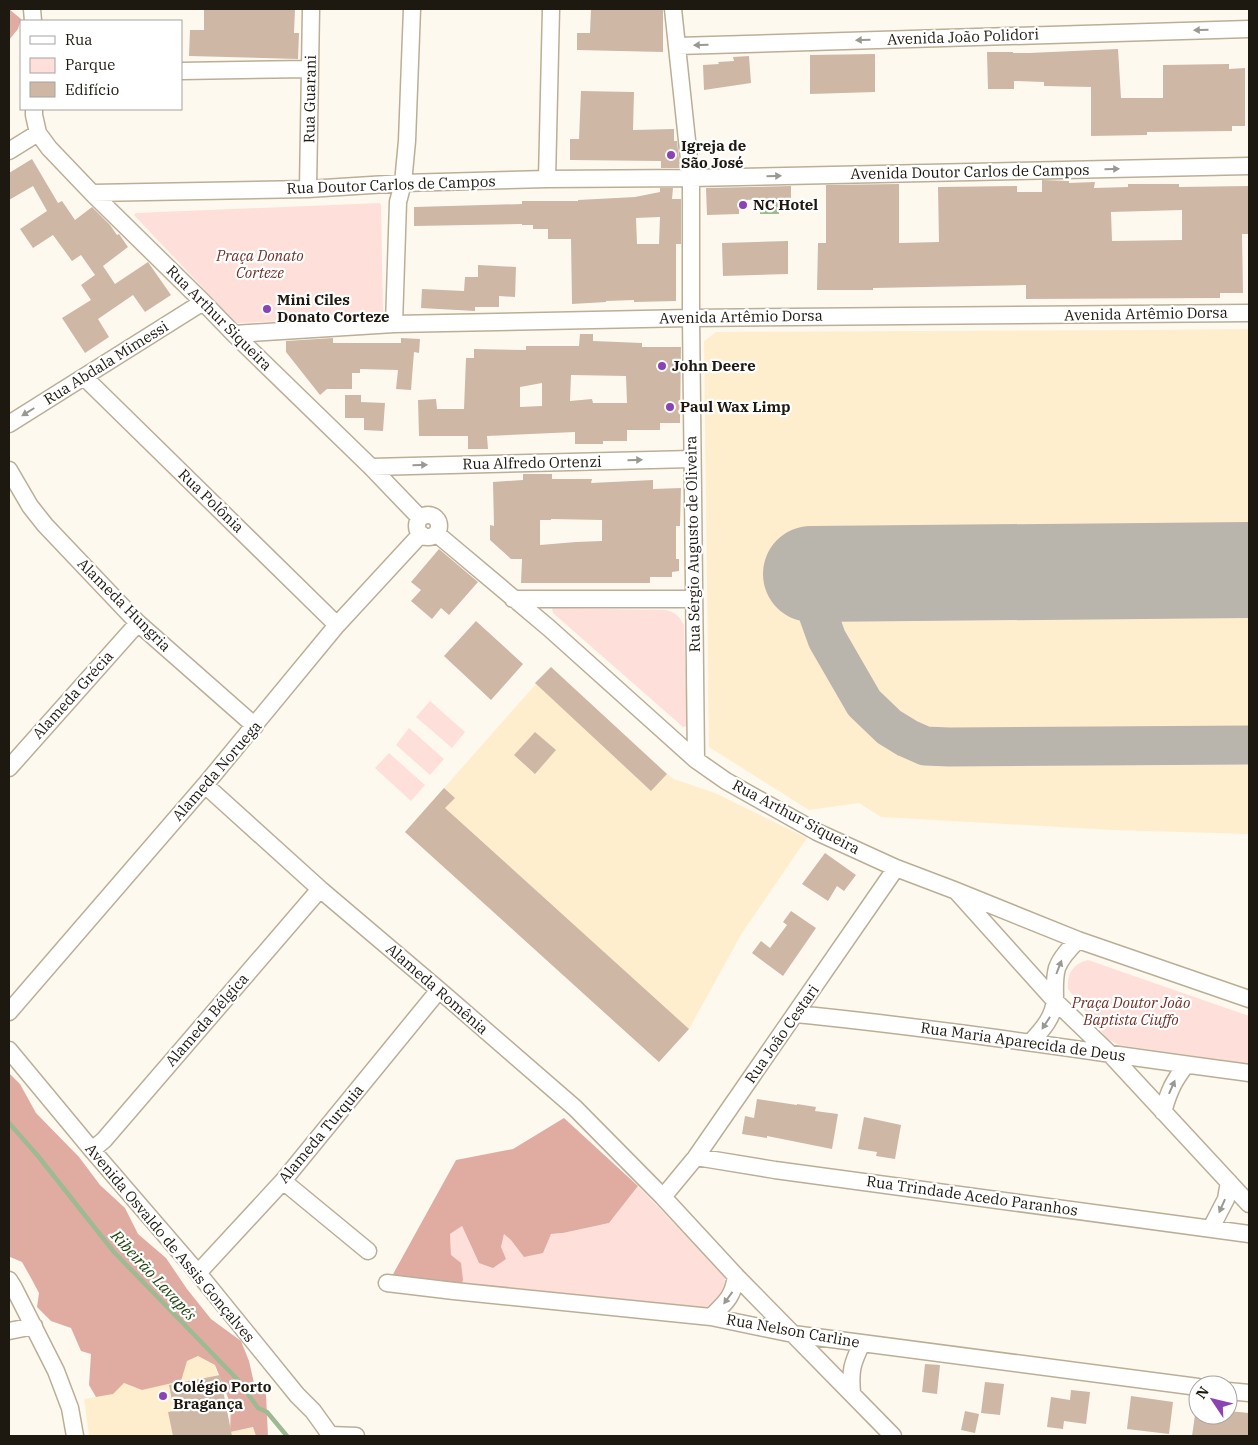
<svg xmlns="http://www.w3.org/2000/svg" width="1258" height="1445" font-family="'IBM Plex Serif',serif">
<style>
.built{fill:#ffeece}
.green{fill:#ffdfd9}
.forest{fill:#e0aca2}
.water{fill:#9dba92}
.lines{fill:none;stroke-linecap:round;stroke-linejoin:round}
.stream{stroke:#9dba92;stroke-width:4.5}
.taxiway{stroke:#bab5ac;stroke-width:39}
.runway{stroke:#bab5ac;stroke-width:96}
.building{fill:#cfb7a6;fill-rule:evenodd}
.minor-casing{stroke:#bbae96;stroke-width:19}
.minor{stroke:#fff;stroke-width:16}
.oneway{fill:#9a9893}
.poi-dot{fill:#8a42b4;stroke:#fff;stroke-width:2}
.labels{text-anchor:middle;stroke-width:4.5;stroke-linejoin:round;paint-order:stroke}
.street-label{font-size:15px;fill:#1e1910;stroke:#fff}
.poi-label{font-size:15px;font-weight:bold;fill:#1e1910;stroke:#fff;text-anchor:start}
.park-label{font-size:15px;font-style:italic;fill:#713127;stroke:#fff}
.water-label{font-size:16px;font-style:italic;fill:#20450d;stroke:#fff}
</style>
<rect width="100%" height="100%" fill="#fef9ef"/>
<path class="built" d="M1249,329v505l-137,-4 -231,-13 -22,-14 -50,7 -100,-63 -5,-406 12,-9 424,-2z
M551,667l116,107 7,5 41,14 92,45 -65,95 -53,96 -30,33 -254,-230z
M198,1356l17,9 15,67 24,-5 2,9h-167l-5,-37 28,-5 12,-11 19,7 44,-29z"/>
<path class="green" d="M380,203l1,2 2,107 -3,5 -144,6 -102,-108 2,-2z
M553,608l113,2c9,2 14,7 18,15l3,96 -1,5 -3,1 -130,-114 -1,-4z
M430,701l35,31 -13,16 -36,-31z
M409,728l35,31 -14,16 -34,-30z
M389,753l36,32 -14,16 -36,-33z
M1088,960l161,56v48l-130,-19 -12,-6 -39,-50c-1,-16 5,-25 20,-29z
M638,1186l86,89 2,7v9l-12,13 -11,7 -242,-26 -10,-30 -1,-21 12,-8 17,37 22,-16 3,-14 7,7 52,-7 46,-10z"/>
<path class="forest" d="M9,9l12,10 -3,10 -9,11z
M9,1073l11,11 16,29 43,44 21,28 25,23 13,26 28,24 21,31 24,30 30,22 8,20 5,22 12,12 2,41h-12l-3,-9 -23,5 1,-27 -16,-40 -17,-9 -11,5 -6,20 -39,9 -18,-7 -11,11 -17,3 -7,-12 2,-31 -10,-3 -10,-23 -20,-7 -14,-14 2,-14 -8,-15 -9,-16 -12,-5 -1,-2z
M564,1118l74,68 -29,37 -46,10 -12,1 -8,19 -19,4 -13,-17 -7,-6 -3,13 5,12 -13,9 -14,-5 -17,-37 -12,8 1,21 10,8 2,17 -2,5 -69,-9 64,-116 57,-11z"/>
<path class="water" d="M760,202h19v12h-19z"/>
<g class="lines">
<path class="stream" d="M9,1123l29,33 76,96 123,127 21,29 9,4 20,24"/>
<path class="taxiway" d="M811,574l7,40 9,25 37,64 25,24 18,11 18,8 24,1 300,-2"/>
<path class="runway" d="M811,574l438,-4"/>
</g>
<path class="building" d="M204,9h91l-1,24h5l-1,26 -109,-3 1,-26h14z
M591,9h72v43l-86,-2v-17h13z
M1118,49l3,49h42v-33l66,-1v5l16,-1v58h-13v5l-85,1v3l-56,1v-49l-47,-1v-4l-30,-1v8h-26l-1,-37h26v1h16z
M875,54v38l-65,2v-39z
M749,56l2,27 -47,7 -1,-25 16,-1 -1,-2 16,-1 -1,-4z
M581,91l53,1 -1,38 41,-1v12h3l3,27h-19v-7l-91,-1v-21h9z
M32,159l26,44 4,-2 13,19 17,-13 18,18 7,10 2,-1 9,13 -25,19 12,18 33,-22 23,33 -26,17 -12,-17 -35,24 11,18 -24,16 -23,-35 29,-18 -10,-15 14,-10 -14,-20 -9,6 -19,-26 -20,13 -13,-19 27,-18 -14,-25 -24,14v-27z
M1042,180l27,1v2l26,-1 -1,6 34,-1v-3h51v3l70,-1v48h-7l1,59h-23v5l-194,1v-14l-153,3v2h-56l1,-47h8v-58l73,-1v59l40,-1 -1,-55 79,-1v6h25zM1182,210v30l-70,1 -1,-29z
M791,186v13l-52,1v14l-32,1 -1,-27z
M660,188h13l-1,11h9v45h-5v57l-42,1v-2l-28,1v1l-34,2 -1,-65h-23v-10h-15v-4h-11v-1l-108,2v-19l108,-3v-3h56v-1l57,-3 25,-5zM660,217l-1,27h-22l-1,-26z
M788,241v33l-65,2 -1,-33z
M478,265l38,2 -1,30 -16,-1v11h-24v4l-54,-3 1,-19 42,2 1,-14h13z
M580,334h13v7l49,2v4h39l-1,76h-20v7h-33v11h-24v3h-28v-12l-88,4 1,13h-20v-13h-49l-1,-36 18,-1 1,10h27l2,-51h8v-9l52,1v-4h53zM571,375l55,1 1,27h-34l-1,-4 -22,2zM542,383v23l-22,1v-20z
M333,338v5h68v-5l19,1 -1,14 -5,-1 -3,38 -15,-1 2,-19 -38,-1v4h-8v16h-25l-7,6 -34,-43v-11z
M345,395h16v7l24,1 -2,28 -19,-1v-12h-19z
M523,474h29v5h40l-1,4 62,-3v9l28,-1 -1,38h-4v33h3v12l-7,1v5h-22v6h-129l1,-24h-11l-21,-19v-15l4,1 -1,-44 30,-2zM551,519l51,1v21l-26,1 -36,3v-25h11z
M439,549l39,33 -29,33 -8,-7 -9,11 -21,-18 10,-11 -10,-8z
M476,621l47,43 -32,36 -47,-44z
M551,667l116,107 -16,17 -116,-108z
M535,732l21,18 -21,24 -21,-19z
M444,788l11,10 -10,10 244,221 -30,33 -254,-230z
M825,853l31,22 -12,16 -7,-5 -9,15 -26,-17z
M791,911l25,17 -33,48 -31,-23 9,-12 9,7 17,-23 -4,-3z
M757,1099l40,6v-1l19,3 -1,4 23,3 -6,35 -65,-13v2l-25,-4 3,-18 9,2z
M864,1117l37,8 -6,34 -19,-3 1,-4 -19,-3z
M925,1364l15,1 -3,29 -15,-2z
M220,1375l12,61h-59l-5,-24 6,-1 -5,-26z
M985,1382l19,2 -4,31 -19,-2z
M1071,1390l19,2 -4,32 -22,-3 -1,8 -16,-2 4,-30 19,3z
M1131,1396l42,6 -4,32 -42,-5z
M965,1411l14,3 -4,19 -14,-3z
M1228,1411l21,2v23h-57l3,-21h33z"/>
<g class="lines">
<g class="minor-casing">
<path id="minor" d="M32,9l1,12
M673,9l18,169v140l5,442
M677,46l572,-17
M181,71l129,-2
M34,109v6l4,18 11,15 43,45 111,109 31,32 137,133 49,51
M9,151l29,-18
M547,179l4,-170
M308,189l3,-180
M92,193l216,-4 95,-6 144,-4 144,-1 558,-12
M394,324l4,-122 5,-19 4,-42 5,-132
M234,334l160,-10 297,-6 558,-5
M84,377l253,248
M9,424l194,-122
M371,467l321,-8
M9,470l21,36 15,19 93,98 117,103
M417 526a11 11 0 1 1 22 0a11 11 0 1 1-22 0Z
M437,534l112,94 147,132 30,21 91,51 79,36 58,22 124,50 171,59
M513,599h181
M9,768l129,-145
M205,785l115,104 119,101 136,118 88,89 73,79 157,160
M957,892l98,109 55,53 139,150
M9,1012l196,-227 132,-160 84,-91
M796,1014c151,15 302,39 453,59
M1031,1042c11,-12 23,-25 24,-43 0,-11 -1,-20 2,-31 4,-11 13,-20 21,-28
M9,1050l83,100 106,123 99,122 16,16 18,25
M1163,1112c6,-21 10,-30 23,-47
M92,1150l12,-10 216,-251
M696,1157l79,13 474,64
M283,1181l85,70
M663,1197l33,-40 200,-289
M1211,1228l15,-29 3,-17
M198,1273l85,-92 156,-191
M9,1280l5,8 42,83 14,37 5,28
M387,1283l67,8 257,26 82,17 405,53
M711,1317c15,-15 22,-20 25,-41
M9,1331l25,-5
M1228,1391l21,2
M852,1393c-2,-23 0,-29 10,-50
M330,1435l26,1"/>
</g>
<use href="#minor" class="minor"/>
</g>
<defs><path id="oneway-solid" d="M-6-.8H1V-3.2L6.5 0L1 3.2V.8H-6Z" transform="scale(1.25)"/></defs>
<g class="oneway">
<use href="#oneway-solid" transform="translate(1201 30) rotate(178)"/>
<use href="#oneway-solid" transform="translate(863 40) rotate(178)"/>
<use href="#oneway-solid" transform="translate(701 45) rotate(178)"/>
<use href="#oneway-solid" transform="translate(1112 169) rotate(-1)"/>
<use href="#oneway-solid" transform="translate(774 176) rotate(-1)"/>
<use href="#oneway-solid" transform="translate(28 412) rotate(148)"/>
<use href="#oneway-solid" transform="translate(635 460) rotate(-1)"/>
<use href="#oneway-solid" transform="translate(420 465) rotate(-1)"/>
<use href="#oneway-solid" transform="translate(1059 967) rotate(-69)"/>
<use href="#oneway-solid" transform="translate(1046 1023) rotate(123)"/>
<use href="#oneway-solid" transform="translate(1172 1087) rotate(-66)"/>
<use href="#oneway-solid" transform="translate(1222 1206) rotate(114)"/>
<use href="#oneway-solid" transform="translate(728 1298) rotate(126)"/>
</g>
<g class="poi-dot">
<circle cx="671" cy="155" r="5"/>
<circle cx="743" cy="205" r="5"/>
<circle cx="267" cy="309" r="5"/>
<circle cx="662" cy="366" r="5"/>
<circle cx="670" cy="407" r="5"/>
<circle cx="163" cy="1396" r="5"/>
</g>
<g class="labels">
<g class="street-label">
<text transform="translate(963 37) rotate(-2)" y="5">Avenida João Polidori</text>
<text transform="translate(310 99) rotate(-89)" y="5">Rua Guarani</text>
<text transform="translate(970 172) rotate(-1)" y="5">Avenida Doutor Carlos de Campos</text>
<text transform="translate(391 185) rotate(-2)" y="5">Rua Doutor Carlos de Campos</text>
<text transform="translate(1146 314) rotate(-1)" y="5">Avenida Artêmio Dorsa</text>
<text transform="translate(741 317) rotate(-1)" y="5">Avenida Artêmio Dorsa</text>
<text transform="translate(219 318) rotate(45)" y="5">Rua Arthur Siqueira</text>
<text transform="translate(106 363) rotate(-32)" y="5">Rua Abdala Mimessi</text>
<text transform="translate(532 463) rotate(-1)" y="5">Rua Alfredo Ortenzi</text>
<text transform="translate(211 501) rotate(44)" y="5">Rua Polônia</text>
<text transform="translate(693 544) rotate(-91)" y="5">Rua Sérgio Augusto de Oliveira</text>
<text transform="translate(124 605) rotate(45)" y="5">Alameda Hungria</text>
<text transform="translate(73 695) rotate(-48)" y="5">Alameda Grécia</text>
<text transform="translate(217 771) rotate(-49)" y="5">Alameda Noruega</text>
<text transform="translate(796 817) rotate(28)" y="5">Rua Arthur Siqueira</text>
<text transform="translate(437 989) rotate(41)" y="5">Alameda Romênia</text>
<text transform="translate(207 1020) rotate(-49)" y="5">Alameda Bélgica</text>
<text transform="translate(782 1034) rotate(-55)" y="5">Rua João Cestari</text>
<text transform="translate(1023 1042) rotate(8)" y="5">Rua Maria Aparecida de Deus</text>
<text transform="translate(321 1134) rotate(-50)" y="5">Alameda Turquia</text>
<text transform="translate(972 1196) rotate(8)" y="5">Rua Trindade Acedo Paranhos</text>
<text transform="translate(170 1243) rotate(50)" y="5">Avenida Osvaldo de Assis Gonçalves</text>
<text transform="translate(793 1331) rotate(10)" y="5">Rua Nelson Carline</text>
</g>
<g class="poi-label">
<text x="681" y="151">Igreja de<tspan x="681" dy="17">São José</tspan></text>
<text x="753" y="210">NC Hotel</text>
<text x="277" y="305">Mini Ciles<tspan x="277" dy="17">Donato Corteze</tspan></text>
<text x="672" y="371">John Deere</text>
<text x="680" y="412">Paul Wax Limp</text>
<text x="173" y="1392">Colégio Porto<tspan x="173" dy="17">Bragança</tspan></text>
</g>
<g class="park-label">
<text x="260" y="261">Praça Donato<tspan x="260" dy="17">Corteze</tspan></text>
<text x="1131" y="1008">Praça Doutor João<tspan x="1131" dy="17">Baptista Ciuffo</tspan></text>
</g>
<g class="water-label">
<text transform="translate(154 1275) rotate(47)" y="6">Ribeirão Lavapés</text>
</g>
</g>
<rect width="1258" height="1445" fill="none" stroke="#1e1910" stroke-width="20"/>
<rect x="20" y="20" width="162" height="90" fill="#ffffff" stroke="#a5a39f"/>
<rect x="30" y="36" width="25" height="8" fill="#ffffff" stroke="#a5a39f"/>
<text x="65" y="45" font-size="15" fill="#1e1910">Rua</text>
<rect x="30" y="58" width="25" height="15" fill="#ffdfd9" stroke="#a5a39f"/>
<text x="65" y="70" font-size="15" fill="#1e1910">Parque</text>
<rect x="30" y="82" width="25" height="15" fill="#cfb7a6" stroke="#a5a39f"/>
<text x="65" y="95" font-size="15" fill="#1e1910">Edifício</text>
<g transform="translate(1213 1400) rotate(305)"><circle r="24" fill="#ffffff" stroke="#a5a39f"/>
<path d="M0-4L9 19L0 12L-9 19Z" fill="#8a42b4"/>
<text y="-8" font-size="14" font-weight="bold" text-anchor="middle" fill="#1e1910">N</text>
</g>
</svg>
